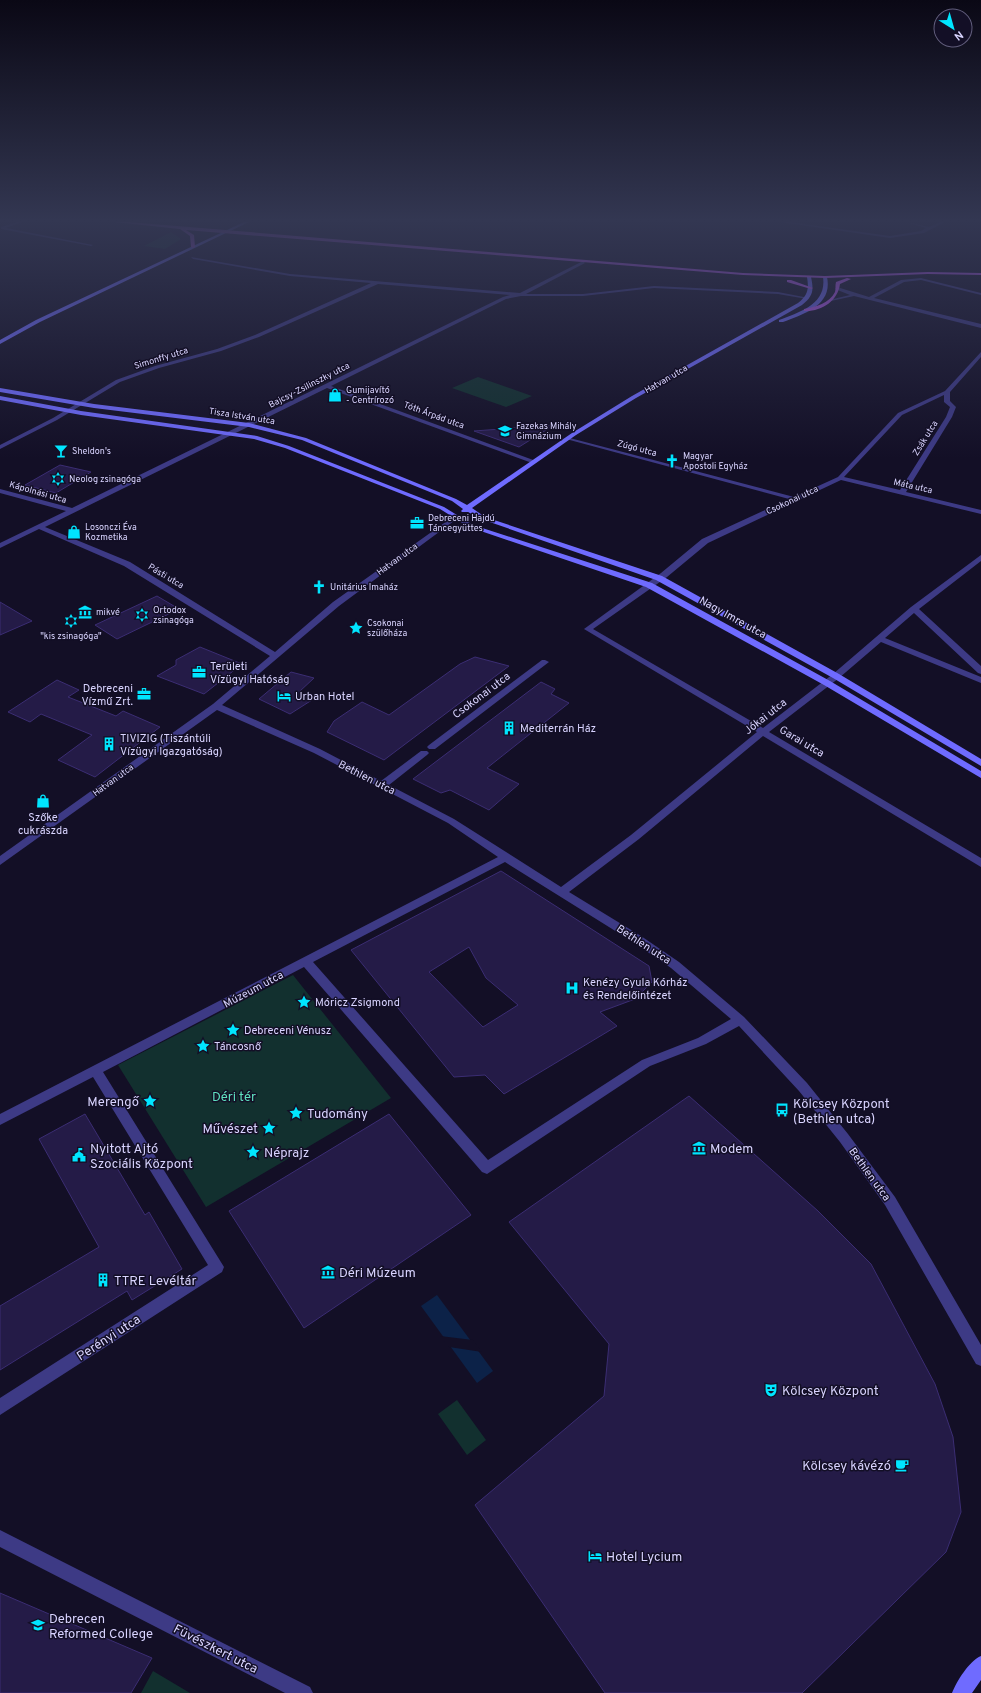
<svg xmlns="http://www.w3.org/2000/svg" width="981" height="1693" font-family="Overpass,sans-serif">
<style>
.green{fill:#12302f}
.water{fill:#0c2248}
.pier{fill:#130f26}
.building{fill:#241b47;stroke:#3b2d73;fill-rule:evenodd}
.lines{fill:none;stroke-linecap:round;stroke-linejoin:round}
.street{fill:#3d3a85;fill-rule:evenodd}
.secondary{fill:#6f6bff;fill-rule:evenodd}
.primary{fill:#c25bff;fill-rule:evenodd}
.labels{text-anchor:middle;stroke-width:3;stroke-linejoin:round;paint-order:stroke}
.far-street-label{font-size:9px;fill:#d9d4ff;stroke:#130f26}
.far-poi-label{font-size:9px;fill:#d9d4ff;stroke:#130f26;text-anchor:start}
.street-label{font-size:11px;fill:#d9d4ff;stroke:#130f26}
.poi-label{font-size:11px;fill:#d9d4ff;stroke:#130f26;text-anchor:start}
.near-park-label{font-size:13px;fill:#5fe0c0;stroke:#130f26}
.near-poi-label{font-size:13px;fill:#d9d4ff;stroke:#130f26;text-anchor:start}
.near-street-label{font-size:13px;fill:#d9d4ff;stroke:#130f26}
</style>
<rect width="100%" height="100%" fill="#130f26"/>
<path class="green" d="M171,232l10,7 -16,10 -21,-3z
M478,377l54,19 -26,11 -54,-19z
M293,975l98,123 -185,109 -88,-142z
M457,1400l29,40 -19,15 -29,-41z
M153,1671l37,22h-49z"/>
<path class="water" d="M437,1295l56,76 -16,12 -56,-77z"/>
<path class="pier" d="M440,1336l33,4 9,12 -33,-5z"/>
<path class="building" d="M554,425l-35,22 -45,-16z
M60,465l31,7 -35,21 -31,-8z
M157,596l22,13 -62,30 -22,-14z
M0,602l32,19 -32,14z
M200,647l42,17 -38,30 -47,-18 19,-11v-5z
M475,657l34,9 -125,94 -57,-28 7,-11 28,-19 27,13 71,-51z
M291,672l23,6 -15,14 13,8 -22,14 -31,-15z
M57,680l22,10 -11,7 48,19 7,-5 37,16 -65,50 -37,-17 34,-25 -51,-21 -11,8 -22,-10z
M541,682l14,7 -4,5 18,9 -82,65 32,16 -30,26 -39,-20 -9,3 -28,-14z
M501,871l148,95 3,16 -17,17 -35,13 17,14 -113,68 -19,-19 -31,2 -103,-127zM469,947l17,31 32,27 -35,22 -54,-55z
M689,1096l129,115 53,53 64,120 18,53 8,75 -15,40 -144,141h-197l-130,-188 129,-109 5,-52 -100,-122z
M85,1114l60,101 4,-3 33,57 -50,31 -5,-9 -127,79v-64l99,-59 -60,-108z
M389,1114l82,101 -167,113 -75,-117z
M0,1593l152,65 -21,35h-131z"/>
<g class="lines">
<path class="street" d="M17,222h5l-16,6 87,17 -2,1 -90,-17v-2z
M780,222h10l100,14 31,-5 5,-3 -20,-6 23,5 11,-5h5l-21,11 -34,5z
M191,257l99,17 230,19 63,-32 2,2 -59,31h57l71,-8 124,6 31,6 -2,1 -29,-5 -124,-6 -71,8h-62l-15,3 -175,87 205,75v2h-4l-205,-75 -282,139 85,35 145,90 58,-50 121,-86h4v2l-119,88 -117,99 98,44 61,32 40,-30h6l2,2 -2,2 -38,30 65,34 107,68 70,-52 126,-103 -173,-103 77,-56 41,-34 87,-40 -223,-60v-2l228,60 44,-20 60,-64 47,-22 36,-39v5l-31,35v9l6,6 -4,10 -46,75 75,18v4l-140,-34 -133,63 -41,34 -74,52 170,99 70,-54 78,-67 70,-52v6l-62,48 62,57v8l-3,-1 -64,-60 -29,25 96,39v6l-100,-41 -42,36 -70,54 212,126v9l-218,-131 -124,103 -70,53 72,44 38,26 65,55 63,66 41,51 47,63 86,148v21l-5,-2 -91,-159 -45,-63 -41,-51 -60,-65 -33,18 -56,22 -163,108 -5,-2 -178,-205 -201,105 121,195 -2,5 -222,143v-17l208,-133 -115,-188 -93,48v-11l498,-257 -50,-34 -134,-70 -97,-43 -217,155v-9l213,-152 57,-48 -146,-90 -85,-37 -39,19v-5l66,-32 -66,-18v-4l72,19 431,-211 7,-2 -132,-11 -119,53 -38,14 -62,17 -39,14 -63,38 -57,29v-4l53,-27 63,-38 39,-14 62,-17 38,-14 116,-52 -81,-7 -97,-17zM944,395v7l6,5 -4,10 -46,73 -56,-13 58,-62zM505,862l128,80 38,26 60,51 -33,19 -56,22 -154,100 -175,-198z
M921,278l60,15v2l-60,-15 -17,2 -30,16 107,26v4l-127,-32 -23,5 -2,-1 21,-5 -15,-6 2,-2 32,10 32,-17z
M542,660h3l4,2 -114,87h-6l-2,-2 2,-2z
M0,1530l310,157 3,6h-28l-285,-146z"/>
<path class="secondary" d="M244,222h5l-209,100 -40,22v-4l36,-20z
M809,276l2,1c3,14 2,19 -9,28l-166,93 -60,37 -104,73 13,9 177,59 177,98 142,85v7l-148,-88 -177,-98 -175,-61 -13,-7h-6l-1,-1 2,-2 -11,-8 -150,-61 -53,-13 -155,-19 -94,-16v-4l94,16 155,19 57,15 150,61 11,6 105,-72 60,-37 166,-93c10,-8 11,-14 9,-26z
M825,276l2,1c6,28 -23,37 -44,45h-4v-2c21,-8 48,-16 44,-43z
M0,396l81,15 176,25 32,10 155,61 29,18 179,58 178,98 151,90v7l-157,-93 -178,-98 -177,-60 -29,-18 -155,-61 -31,-9 -173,-24 -81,-15z
M981,1656v24l-9,13h-20c5,-12 17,-32 29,-37z"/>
<path class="primary" d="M114,222h14l615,51 82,3 103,-4 53,1v2l-53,-1 -103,4 -82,-3 -557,-45 8,5 1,12 -2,1 -2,-1 -1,-11 -10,-7z
M847,278l4,1 -11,5c-2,17 -19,28 -36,27v-2c11,-2 26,-6 31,-17 1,-3 0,-7 1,-10z
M787,280h4l22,8 -2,1 -24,-7z"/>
</g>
<linearGradient id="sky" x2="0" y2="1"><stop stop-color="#0a0815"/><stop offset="0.48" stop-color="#333752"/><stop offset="1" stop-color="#333752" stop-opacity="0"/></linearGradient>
<rect width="981" height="459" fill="url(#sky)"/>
<defs>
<g id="shop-bare" transform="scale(1.08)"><path d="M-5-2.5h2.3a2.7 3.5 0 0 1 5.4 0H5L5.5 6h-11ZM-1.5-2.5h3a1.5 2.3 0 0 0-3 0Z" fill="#00e5ff" stroke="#130f26" stroke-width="2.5" paint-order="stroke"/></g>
<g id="school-bare" transform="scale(1.08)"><path d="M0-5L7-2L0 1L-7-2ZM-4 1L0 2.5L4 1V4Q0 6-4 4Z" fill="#00e5ff" stroke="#130f26" stroke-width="2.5" paint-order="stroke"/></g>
<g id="bar-bare" transform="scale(1.08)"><path d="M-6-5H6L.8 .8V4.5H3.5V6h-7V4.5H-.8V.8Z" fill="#00e5ff" stroke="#130f26" stroke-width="2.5" paint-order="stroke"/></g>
<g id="church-bare" transform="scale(1.08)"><path d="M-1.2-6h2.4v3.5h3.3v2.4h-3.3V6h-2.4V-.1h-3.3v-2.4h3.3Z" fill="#00e5ff" stroke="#130f26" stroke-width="2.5" paint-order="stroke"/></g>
<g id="synagogue-bare" transform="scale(1.08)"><path d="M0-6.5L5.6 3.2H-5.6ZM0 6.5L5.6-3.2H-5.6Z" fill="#00e5ff" stroke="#130f26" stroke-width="2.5" paint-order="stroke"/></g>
<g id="office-bare" transform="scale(1.08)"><path d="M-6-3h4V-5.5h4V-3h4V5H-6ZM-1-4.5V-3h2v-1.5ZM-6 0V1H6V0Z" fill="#00e5ff" stroke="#130f26" stroke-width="2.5" paint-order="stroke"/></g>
<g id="museum-bare" transform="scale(1.08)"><path d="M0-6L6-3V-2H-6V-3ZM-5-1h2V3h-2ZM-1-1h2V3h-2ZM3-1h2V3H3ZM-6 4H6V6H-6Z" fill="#00e5ff" stroke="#130f26" stroke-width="2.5" paint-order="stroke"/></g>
<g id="sight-bare" transform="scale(1.08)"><path d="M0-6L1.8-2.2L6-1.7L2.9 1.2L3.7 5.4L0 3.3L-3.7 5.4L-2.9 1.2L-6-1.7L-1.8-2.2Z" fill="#00e5ff" stroke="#130f26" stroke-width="2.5" paint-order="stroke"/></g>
<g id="hotel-bare" transform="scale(1.08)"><path d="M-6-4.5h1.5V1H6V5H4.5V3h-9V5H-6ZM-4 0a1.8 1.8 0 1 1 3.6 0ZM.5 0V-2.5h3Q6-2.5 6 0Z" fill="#00e5ff" stroke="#130f26" stroke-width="2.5" paint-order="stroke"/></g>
<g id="building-bare" transform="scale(1.08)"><path d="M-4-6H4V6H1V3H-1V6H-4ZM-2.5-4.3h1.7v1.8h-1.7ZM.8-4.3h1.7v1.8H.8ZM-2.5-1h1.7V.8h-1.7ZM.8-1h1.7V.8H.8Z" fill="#00e5ff" stroke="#130f26" stroke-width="2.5" paint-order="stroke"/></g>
<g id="hospital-bare" transform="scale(1.08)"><path d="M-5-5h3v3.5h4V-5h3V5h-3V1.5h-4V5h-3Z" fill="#00e5ff" stroke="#130f26" stroke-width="2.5" paint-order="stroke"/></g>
<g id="bus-bare" transform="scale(1.08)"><path d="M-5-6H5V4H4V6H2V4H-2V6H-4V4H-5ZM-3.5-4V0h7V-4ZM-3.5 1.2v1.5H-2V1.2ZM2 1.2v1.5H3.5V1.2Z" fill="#00e5ff" stroke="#130f26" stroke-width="2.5" paint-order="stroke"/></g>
<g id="civic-bare" transform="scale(1.08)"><path d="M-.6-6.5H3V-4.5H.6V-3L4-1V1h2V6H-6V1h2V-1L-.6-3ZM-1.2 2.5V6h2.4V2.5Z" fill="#00e5ff" stroke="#130f26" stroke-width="2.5" paint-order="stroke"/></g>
<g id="theatre-bare" transform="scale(1.08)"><path d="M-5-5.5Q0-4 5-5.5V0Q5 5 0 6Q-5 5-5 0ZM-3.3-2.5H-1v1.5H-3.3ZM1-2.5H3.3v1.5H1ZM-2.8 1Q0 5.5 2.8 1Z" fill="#00e5ff" stroke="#130f26" stroke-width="2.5" paint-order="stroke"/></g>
<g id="cafe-bare" transform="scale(1.08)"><path d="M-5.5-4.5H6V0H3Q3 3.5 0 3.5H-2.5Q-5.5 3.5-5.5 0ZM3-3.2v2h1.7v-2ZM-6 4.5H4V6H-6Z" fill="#00e5ff" stroke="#130f26" stroke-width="2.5" paint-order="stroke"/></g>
<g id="university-bare" transform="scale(1.08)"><path d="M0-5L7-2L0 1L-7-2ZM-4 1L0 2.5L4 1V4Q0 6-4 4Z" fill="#00e5ff" stroke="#130f26" stroke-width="2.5" paint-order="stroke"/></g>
</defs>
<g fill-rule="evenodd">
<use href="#shop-bare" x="335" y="395"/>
<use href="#school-bare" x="505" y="431"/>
<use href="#bar-bare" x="61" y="451"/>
<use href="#church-bare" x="672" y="461"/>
<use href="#synagogue-bare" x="58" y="479"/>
<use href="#office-bare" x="417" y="523"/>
<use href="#shop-bare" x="74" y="532"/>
<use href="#church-bare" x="319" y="587"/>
<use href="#museum-bare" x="85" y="612"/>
<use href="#synagogue-bare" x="142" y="615"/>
<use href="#synagogue-bare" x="71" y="621"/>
<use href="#sight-bare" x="356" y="628"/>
<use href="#office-bare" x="199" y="672"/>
<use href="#office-bare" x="144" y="694"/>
<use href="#hotel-bare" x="284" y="696"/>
<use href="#building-bare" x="509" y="728"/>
<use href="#building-bare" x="109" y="744"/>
<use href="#shop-bare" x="43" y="801"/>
<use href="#hospital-bare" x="572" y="988"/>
<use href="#sight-bare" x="304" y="1002"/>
<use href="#sight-bare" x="233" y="1030"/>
<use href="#sight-bare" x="203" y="1046"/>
<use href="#sight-bare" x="150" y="1101"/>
<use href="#bus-bare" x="782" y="1110"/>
<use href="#sight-bare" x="296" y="1113"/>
<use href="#sight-bare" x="269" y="1128"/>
<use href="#museum-bare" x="699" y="1148"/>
<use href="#sight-bare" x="253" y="1152"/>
<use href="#civic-bare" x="79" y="1155"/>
<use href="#museum-bare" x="328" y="1272"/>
<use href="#building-bare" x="103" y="1280"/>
<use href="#theatre-bare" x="771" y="1390"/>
<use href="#cafe-bare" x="902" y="1465"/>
<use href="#hotel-bare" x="595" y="1556"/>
<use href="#university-bare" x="38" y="1625"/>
</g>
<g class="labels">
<g class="far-street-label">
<text transform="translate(161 358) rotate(-17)" y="3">Simonffy utca</text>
<text transform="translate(666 379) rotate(-30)" y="3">Hatvan utca</text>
<text transform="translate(309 385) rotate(-27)" y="3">Bajcsy-Zsilinszky utca</text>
<text transform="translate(434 415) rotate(20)" y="3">Tóth Árpád utca</text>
<text transform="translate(242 416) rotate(9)" y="3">Tisza István utca</text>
<text transform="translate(925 438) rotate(-58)" y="3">Zsák utca</text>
<text transform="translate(637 448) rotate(15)" y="3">Zúgó utca</text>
<text transform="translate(913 486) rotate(13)" y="3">Máta utca</text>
<text transform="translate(38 492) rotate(16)" y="3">Kápolnási utca</text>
<text transform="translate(792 500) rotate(-25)" y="3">Csokonai utca</text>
<text transform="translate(397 559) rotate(-36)" y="3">Hatvan utca</text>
<text transform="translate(166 576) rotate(31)" y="3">Pásti utca</text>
<text transform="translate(113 780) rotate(-36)" y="3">Hatvan utca</text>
</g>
<g class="far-poi-label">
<text x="346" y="393">Gumijavító<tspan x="346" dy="10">- Centrírozó</tspan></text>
<text x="516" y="429">Fazekas Mihály<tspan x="516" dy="10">Gimnázium</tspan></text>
<text x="72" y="454">Sheldon's</text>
<text x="683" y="459">Magyar<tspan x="683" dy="10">Apostoli Egyház</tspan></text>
<text x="69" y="482">Neolog zsinagóga</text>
<text x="428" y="521">Debreceni Hajdú<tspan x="428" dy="10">Táncegyüttes</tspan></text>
<text x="85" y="530">Losonczi Éva<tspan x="85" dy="10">Kozmetika</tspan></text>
<text x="330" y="590">Unitárius Imaház</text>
<text x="153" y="613">Ortodox<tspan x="153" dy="10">zsinagóga</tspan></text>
<text x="96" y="615">mikvé</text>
<text x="367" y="626">Csokonai<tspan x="367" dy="10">szülőháza</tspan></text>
<text x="71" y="639" text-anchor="middle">"kis zsinagóga"</text>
</g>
<g class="street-label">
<text transform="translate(733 617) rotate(29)" y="4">Nagy Imre utca</text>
<text transform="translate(481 695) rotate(-37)" y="4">Csokonai utca</text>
<text transform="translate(765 716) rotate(-38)" y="4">Jókai utca</text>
<text transform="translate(802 741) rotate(31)" y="4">Garai utca</text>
<text transform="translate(367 777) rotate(27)" y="4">Bethlen utca</text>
<text transform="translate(644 944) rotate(33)" y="4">Bethlen utca</text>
<text transform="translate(253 989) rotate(-28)" y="4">Múzeum utca</text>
<text transform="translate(870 1174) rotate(54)" y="4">Bethlen utca</text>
</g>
<g class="poi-label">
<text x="210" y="670">Területi<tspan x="210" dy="13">Vízügyi Hatóság</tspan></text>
<text x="133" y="692" text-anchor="end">Debreceni<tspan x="133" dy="13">Vízmű Zrt.</tspan></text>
<text x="295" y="700">Urban Hotel</text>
<text x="520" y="732">Mediterrán Ház</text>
<text x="120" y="742">TIVIZIG (Tiszántúli<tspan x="120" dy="13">Vízügyi Igazgatóság)</tspan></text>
<text x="43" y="821" text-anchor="middle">Szőke<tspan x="43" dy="13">cukrászda</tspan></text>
<text x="583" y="986">Kenézy Gyula Kórház<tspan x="583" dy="13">és Rendelőintézet</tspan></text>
<text x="315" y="1006">Móricz Zsigmond</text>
<text x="244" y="1034">Debreceni Vénusz</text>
<text x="214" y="1050">Táncosnő</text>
</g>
<g class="near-park-label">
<text x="234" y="1101">Déri tér</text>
</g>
<g class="near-poi-label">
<text x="139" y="1106" text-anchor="end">Merengő</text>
<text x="793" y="1108">Kölcsey Központ<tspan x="793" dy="15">(Bethlen utca)</tspan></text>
<text x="307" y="1118">Tudomány</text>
<text x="258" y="1133" text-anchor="end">Művészet</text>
<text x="90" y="1153">Nyitott Ajtó<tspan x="90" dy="15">Szociális Központ</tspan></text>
<text x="710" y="1153">Modem</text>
<text x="264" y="1157">Néprajz</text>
<text x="339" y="1277">Déri Múzeum</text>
<text x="114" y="1285">TTRE Levéltár</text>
<text x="782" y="1395">Kölcsey Központ</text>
<text x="891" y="1470" text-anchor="end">Kölcsey kávézó</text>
<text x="606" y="1561">Hotel Lycium</text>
<text x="49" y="1623">Debrecen<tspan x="49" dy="15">Reformed College</tspan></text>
</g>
<g class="near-street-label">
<text transform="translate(108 1337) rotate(-33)" y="5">Perényi utca</text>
<text transform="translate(216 1648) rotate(27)" y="5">Füvészkert utca</text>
</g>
</g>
<g transform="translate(953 28) rotate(143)"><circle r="19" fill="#130f26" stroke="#625e7d"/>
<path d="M0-3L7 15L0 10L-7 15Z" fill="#00e5ff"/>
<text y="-6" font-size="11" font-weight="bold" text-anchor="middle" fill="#d9d4ff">N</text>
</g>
</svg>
